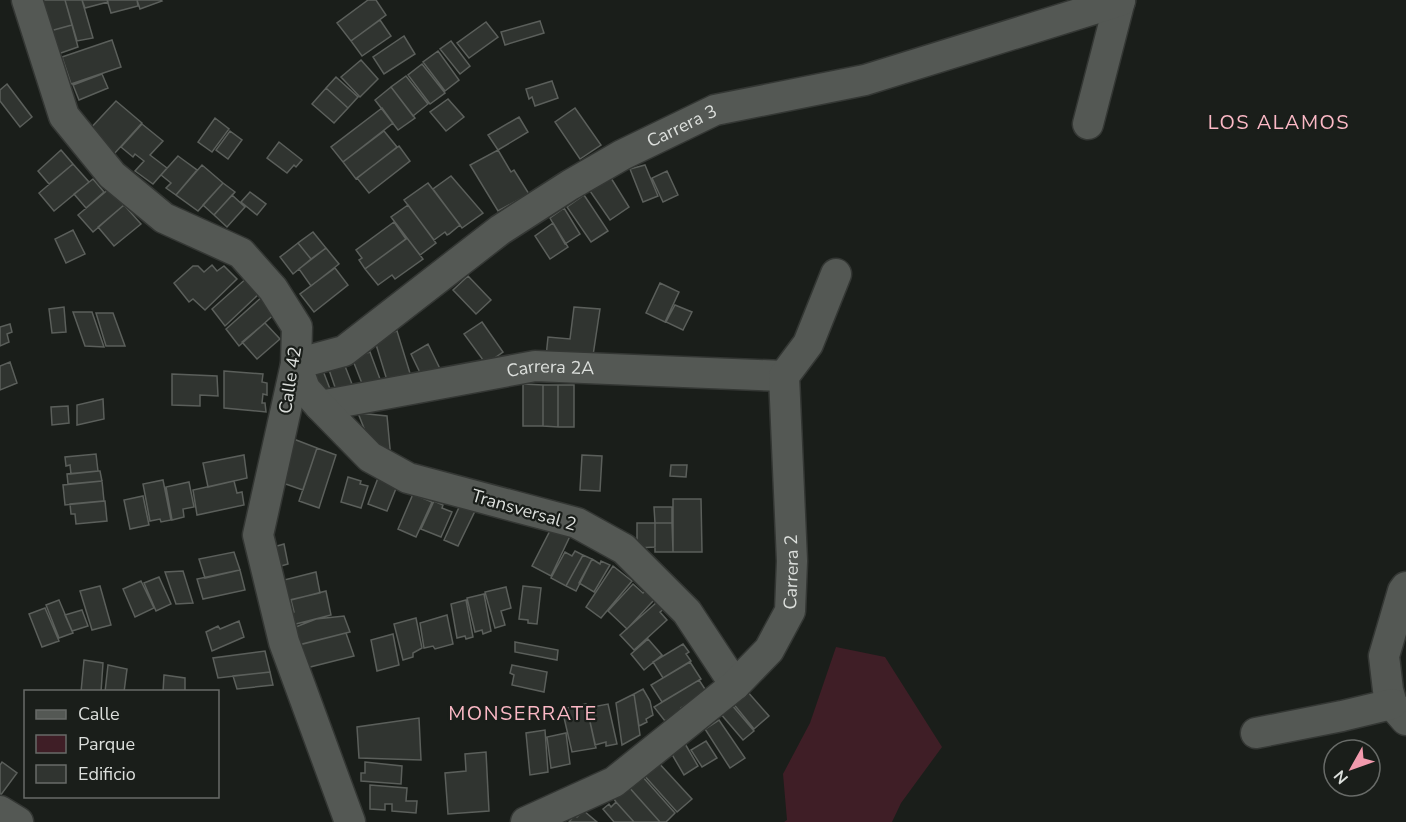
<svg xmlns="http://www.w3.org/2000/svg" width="1406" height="822" font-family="'Nunito Sans',sans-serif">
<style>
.green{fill:#3f1e26}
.building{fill:#303430;stroke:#5b5f5b;stroke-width:1.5}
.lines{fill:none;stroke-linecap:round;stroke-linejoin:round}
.minor-casing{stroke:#343734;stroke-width:33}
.minor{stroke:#545854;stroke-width:30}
.labels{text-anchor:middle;stroke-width:4.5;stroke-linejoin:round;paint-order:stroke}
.street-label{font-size:18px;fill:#dcdfdc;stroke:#1a1e1a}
.neighbourhood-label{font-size:20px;letter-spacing:1.5px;fill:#fcb9c6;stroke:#1a1e1a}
</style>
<rect width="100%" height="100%" fill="#1a1e1a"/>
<path class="green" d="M836,647l49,10 57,90 -41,56 -9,19h-108l3,-2 -4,-46 27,-51z"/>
<path class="building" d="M41,0h24l7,25 -22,6z
M65,0h17l11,38 -16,3z
M82,0h25l1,2 -23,6z
M107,0h30l1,6 -27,7z
M137,0h24l1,1 -22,8z
M368,0h8l10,15 -35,26 -14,-18z
M380,20l11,16 -29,20 -11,-15z
M540,21l4,12 -39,12 -4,-13z
M486,22l12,15 -29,21 -12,-15z
M72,25l6,22 -20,7 -8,-23z
M404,36l11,18 -31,20 -11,-17z
M112,40l9,27 -50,17 -9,-27z
M451,41l19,25 -10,8 -20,-25z
M438,51l21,29 -14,11 -22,-29z
M361,60l17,19 -18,18 -19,-20z
M422,64l23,29 -15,11 -22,-29z
M102,74l6,14 -29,12 -6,-15z
M406,76l22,28 -15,12 -22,-29z
M336,77l22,20 -10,11 -22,-20z
M552,81l6,17 -23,8 -3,-9 -3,2 -3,-10z
M7,84l25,33 -12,10 -20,-26v-11z
M391,87l24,31 -17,12 -23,-30z
M326,88l22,20 -14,15 -22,-19z
M448,99l16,18 -18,14 -16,-19z
M116,101l26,22 -28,31 -26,-23z
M382,108l11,15 -50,39 -12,-15z
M575,108l26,37 -21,14 -25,-37z
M519,117l9,15 -30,18 -10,-15z
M215,118l14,11 -17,23 -14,-10z
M142,124l21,17 -13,14 17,13 -14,16 -18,-13 9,-10 -9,-7 -2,3 -12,-10z
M230,131l12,9 -14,19 -12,-9z
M384,131l13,16 -41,32 -13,-17z
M279,142l23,18 -6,7 -2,-2 -7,8 -20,-15z
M399,146l11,15 -41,32 -12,-15z
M61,150l12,14 -24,20 -11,-13z
M498,150l13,22 3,-2 15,24 -31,17 -28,-46z
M178,156l19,14 -21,25 -10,-7 5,-5 -10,-8z
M73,164l16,18 -35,29 -15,-18z
M202,165l21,18 -25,28 -22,-16z
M645,165l13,31 -15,6 -13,-33z
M667,171l11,24 -15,7 -11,-24z
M451,176l32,37 -21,15 -29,-39z
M611,178l18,29 -19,13 -20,-29z
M93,179l11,13 -18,16 -12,-14z
M223,183l12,9 -21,23 -11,-10z
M428,183l32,42 -11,9 -2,1 -2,-3 -11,8 -30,-40z
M110,188l14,17 -31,27 -15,-17z
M250,192l16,12 -9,11 -16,-13z
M232,195l13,12 -18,20 -13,-12z
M584,195l24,36 -17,11 -24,-35z
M124,205l17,19 -27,22 -16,-19z
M408,205l28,38 -16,12 -29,-38z
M564,208l16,26 -15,10 -15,-26z
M394,222l12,17 -41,30 -6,-9 3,-2 -6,-8z
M553,223l15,24 -18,12 -15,-23z
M73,230l12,24 -19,9 -11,-24z
M313,232l13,16 -15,11 -13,-16z
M407,238l16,21 -28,20 -3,-4 -14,10 -13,-16z
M298,243l13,16 -18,15 -13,-17z
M326,248l13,16 -28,22 -12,-17z
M212,265l5,6 7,-5 13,13 -32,31 -12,-11 -4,3 -15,-19 19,-17h5l6,6z
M335,268l13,17 -34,27 -14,-18z
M249,276l12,16 -36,34 -13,-17z
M468,276l23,24 -15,14 -23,-24z
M660,283l19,9 -14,30 -19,-9z
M264,295l14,16 -39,35 -13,-17z
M675,305l17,7 -9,18 -17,-8z
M64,307l2,25 -14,1 -3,-24z
M574,307l26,2 -8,53 -46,-5 2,-20 22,2z
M73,312h19l12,35 -19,-1z
M96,313h17l12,33h-19z
M482,322l21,30 -17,12 -22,-30z
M265,323l15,16 -23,20 -15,-17z
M10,324l2,8 -5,2 2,8 -9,4v-19z
M397,331l16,52 -23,7 -16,-52z
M428,344l15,31 -18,8 -14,-29z
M370,352l10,27 -17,7 -11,-28z
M343,361l9,23 -16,6 -8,-23z
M10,362l7,21 -17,7v-24z
M322,368l8,21 -17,5 -8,-20z
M224,371l39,3 -1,8 5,1v12l-4,-1 -1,9h3l1,9 -42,-4z
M172,374l45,2 1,20 -18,-1v11l-28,-1z
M523,384l20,1v41h-20z
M543,385h15v42l-15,-1z
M558,385h16v42h-16z
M103,399l1,20 -27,6v-20z
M68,406l1,17 -17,2 -1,-18z
M358,413l29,3 4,43 -18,-8z
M291,438l26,10 -14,42 -26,-9z
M317,448l19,7 -17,53 -20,-7z
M96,454l2,17 -27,3 -1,-9 -4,1 -1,-9z
M244,455l3,23 -39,9 -5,-24z
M582,455l20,1 -2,35 -20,-1z
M671,465h16l-1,12 -16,-1z
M98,471h2l2,10 -34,3 -1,-10z
M348,477l13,4 -1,3 8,2 -7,22 -20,-6z
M378,478l19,8 -10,25 -19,-7z
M163,480l8,40 -10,2 -1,-3 -10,2 -7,-37z
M102,481l2,20 -39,4 -2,-20z
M234,481l3,12 5,-1 2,13 -47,10 -4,-25z
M189,482l5,25 -11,2 1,8 -12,3 -6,-33z
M413,494l19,8 -16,35 -18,-8z
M143,496l6,29 -19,4 -6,-29z
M673,499h28l1,53h-29z
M103,501h2l2,20 -31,3 -1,-10h-4l-1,-10z
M434,501l9,4 -1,3 10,4 -11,25 -20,-8z
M461,503l16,4 -19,39 -14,-6z
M654,507h18v16h-17z
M556,519l16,13 -21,44 -19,-10z
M637,523h18v24l-18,1z
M655,523h17l1,29h-18z
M284,544l4,20 -21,6 -4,-20z
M575,551l8,4 -17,31 -15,-8 14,-26 7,4z
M234,552l6,18 -35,8 -6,-19z
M583,555l9,4 -16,32 -10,-5z
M592,559l8,5 1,-3 9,4 -16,27 -15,-9z
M613,566l19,15 -31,37 -15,-11z
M240,570l5,20 -42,9 -6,-20z
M183,571l10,32 -17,1 -11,-32z
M316,572l4,21 -35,8 -1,-21z
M159,577l12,27 -15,7 -12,-28z
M141,581l13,27 -19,9 -12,-28z
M633,584l10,9 2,-2 9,9 -27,29 -19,-18z
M100,586l11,39 -19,5 -12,-39z
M523,586l18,2 -4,36 -9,-1v-3l-9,-1z
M506,587l5,21 -10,3 4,14 -10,3 -10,-36z
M326,591l5,24 -39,10 -4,-11 6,-2 -3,-12z
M484,594l7,37 -8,3 -1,-4 -7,2 -8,-34z
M59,600l14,33 -14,5 -13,-33z
M466,600l7,37 -7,2 -1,-3 -8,2 -6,-34z
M657,602l7,7 -4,3 7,8 -33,30 -14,-15z
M45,608l14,33 -17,6 -13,-33z
M82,610l6,16 -16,5 -7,-16z
M447,615l6,29 -18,5 -2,-3 -9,2 -4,-25z
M344,616l6,16 -55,14 -2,-18 23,-9z
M416,618l6,30 -9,5v4l-10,3 -9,-36z
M239,621l5,16 -32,14 -6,-19 12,-6 2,3z
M346,633l8,23 -48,12 -8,-23z
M393,634l6,31 -22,6 -6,-31z
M648,639l14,16 -18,15 -13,-16z
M515,642l43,8 -1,10 -42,-8z
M683,644l6,8 -3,2 5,7 -28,17 -10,-16z
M265,651l5,21 -52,6 -5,-20z
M84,660l19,3 -2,29h-20z
M690,662l11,17 -39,23 -11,-17z
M108,665l19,4 -3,23h-19z
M512,665l35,7 -3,20 -32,-7 2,-10 -4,-2z
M270,672l3,13 -36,4 -4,-13z
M164,675l21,3v14h-22z
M699,680l8,12 -26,16 2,2 -18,11 -11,-14z
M643,689l7,12 3,14 -7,4 1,3 -8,4 -5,-32z
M746,690l23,26 -15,13 -22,-27z
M634,694l6,41 -18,10 -6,-42z
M586,704l10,44 -24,4 -10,-43z
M608,704l9,40 -11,2v-4l-11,3 -8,-37z
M731,704l23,27 -11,9 -23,-27z
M419,718l2,42 -62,-2 -2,-31z
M719,720l26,38 -15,10 -25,-39z
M545,730l3,42 -18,3 -4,-42z
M566,733l4,31 -19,4 -4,-31z
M706,741l11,17 -15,9 -11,-17z
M684,742l14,24 -14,9 -14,-24z
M486,752l3,59 -41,3 -3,-41 21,-2 -1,-17z
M656,760l36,39 -15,13 -35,-39z
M2,762l15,11 -17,23v-31z
M365,762l37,4 -1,18 -40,-3v-8h4z
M641,775l34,38 -9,9h-6l-32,-36z
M370,785l37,3 -1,13h11l-1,12 -24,-2v-7h-7v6l-15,-1z
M628,786l32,36h-26l-18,-20 -2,-3z
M616,802l18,20h-20l-11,-13 6,-5 2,3z
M584,811l13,11h-28l6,-7 2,2z"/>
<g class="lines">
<g class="minor-casing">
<g id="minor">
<path d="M27,0l37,116 48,59 52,43 77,35 32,36 24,38 -1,37 -38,171 26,107 66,180"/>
<path d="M1088,124l32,-124"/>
<path id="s1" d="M320,406l215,-40 249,10"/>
<path d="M1406,587l-3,4 -19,65 4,34 4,14 14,16"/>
<path id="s2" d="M735,685l-48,-73 -63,-63 -47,-26 -169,-45 -38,-21 -50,-51 -15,-17 -9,-25 48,-13 156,-121 70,-45 52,-30 93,-45 150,-30 255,-79"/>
<path d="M1256,733l86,-17 50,-12"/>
<path d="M0,811l18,11"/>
<path id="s3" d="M526,822l88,-40 121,-97 34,-35 21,-39 2,-50 -8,-185 24,-32 28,-70"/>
</g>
</g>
<use href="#minor" class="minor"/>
</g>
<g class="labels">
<g class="street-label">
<text dy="6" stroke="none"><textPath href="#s2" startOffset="1026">Carrera 3</textPath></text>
<text dy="6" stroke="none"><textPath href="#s1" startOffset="234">Carrera 2A</textPath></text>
<text transform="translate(290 380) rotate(-81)" y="6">Calle 42</text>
<text transform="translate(524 510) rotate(16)" y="6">Transversal 2</text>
<text dy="6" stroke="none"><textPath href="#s3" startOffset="384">Carrera 2</textPath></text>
</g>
<g class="neighbourhood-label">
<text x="1279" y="129">LOS ALAMOS</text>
<text x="523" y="720">MONSERRATE</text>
</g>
</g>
<rect x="24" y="690" width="195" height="108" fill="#1a1e1a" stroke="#686b68" stroke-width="1.5"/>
<rect x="36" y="710" width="30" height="9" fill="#545854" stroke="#686b68" stroke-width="1.5"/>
<text x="78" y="720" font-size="18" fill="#dcdfdc">Calle</text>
<rect x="36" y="735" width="30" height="18" fill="#3f1e26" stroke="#686b68" stroke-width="1.5"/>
<text x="78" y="750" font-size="18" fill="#dcdfdc">Parque</text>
<rect x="36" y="765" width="30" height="18" fill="#303430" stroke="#686b68" stroke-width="1.5"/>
<text x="78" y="780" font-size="18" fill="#dcdfdc">Edificio</text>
<g transform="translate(1352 768) rotate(230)"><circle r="28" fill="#1a1e1a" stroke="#686b68" stroke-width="1.5"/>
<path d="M0-4.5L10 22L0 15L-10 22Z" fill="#f29aad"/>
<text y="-9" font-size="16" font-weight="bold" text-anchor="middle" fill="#dcdfdc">N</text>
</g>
</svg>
